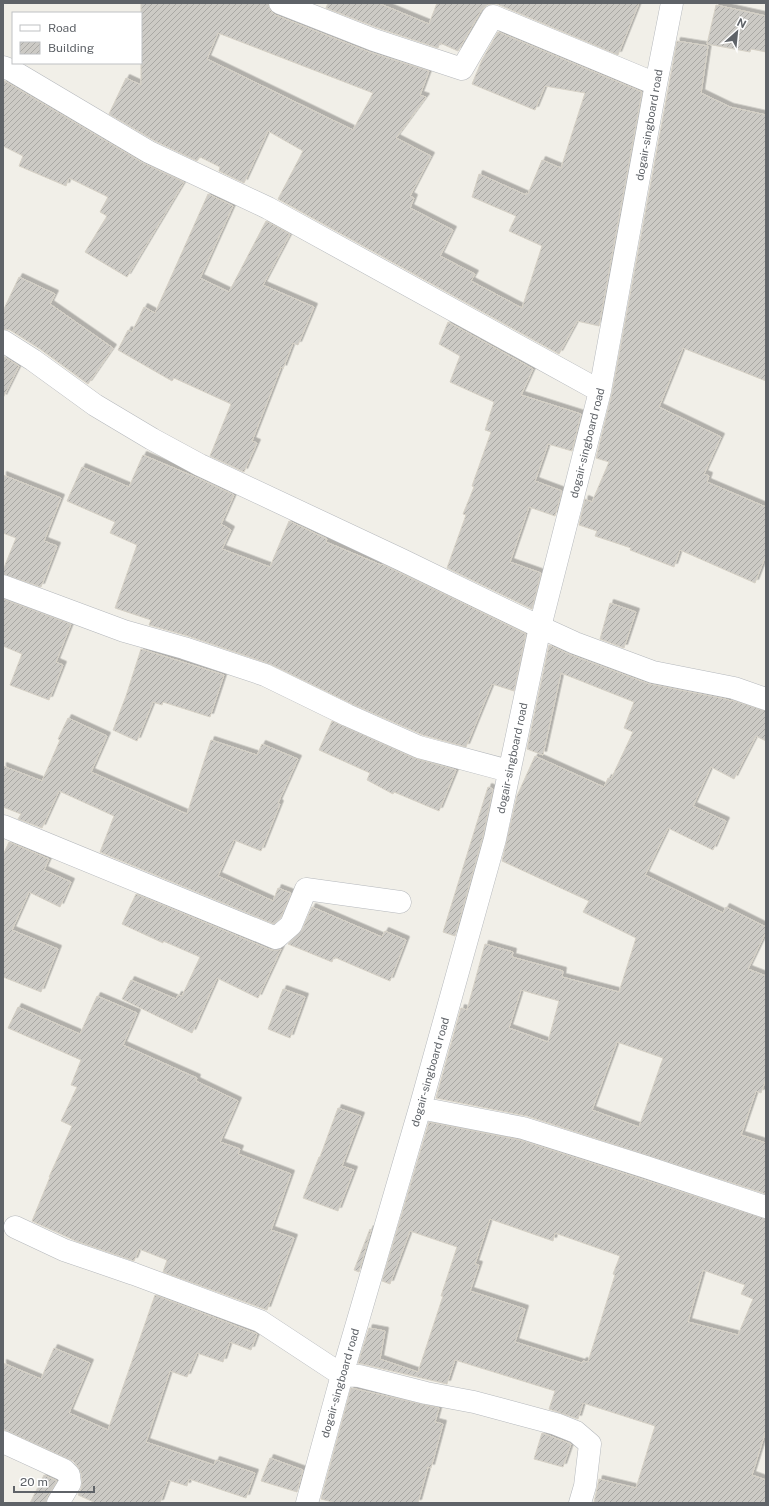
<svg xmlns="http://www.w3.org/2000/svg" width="769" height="1506" font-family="'Public Sans',sans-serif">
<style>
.building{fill:url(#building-hatch);stroke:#d6d1c6;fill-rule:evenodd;filter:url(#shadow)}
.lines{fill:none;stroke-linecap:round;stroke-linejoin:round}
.minor-casing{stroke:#b5b8bc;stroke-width:23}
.minor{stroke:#fff;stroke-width:22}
.labels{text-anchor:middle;stroke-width:4;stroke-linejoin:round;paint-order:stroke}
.street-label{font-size:11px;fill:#5f6368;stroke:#fff}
</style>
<defs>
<pattern id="building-hatch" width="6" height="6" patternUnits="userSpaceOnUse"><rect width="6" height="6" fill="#cccac5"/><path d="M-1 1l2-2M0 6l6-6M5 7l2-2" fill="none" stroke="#a9a8a4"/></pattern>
<filter id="shadow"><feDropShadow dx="3.5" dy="-3.5" stdDeviation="0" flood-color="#0004"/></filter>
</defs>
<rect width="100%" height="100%" fill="#f1efe8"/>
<path class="building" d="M141,3h123l4,1 2,6 5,5 94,37 60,19 -9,24 6,2 -30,41 35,18 -21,40 4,2 -4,10 43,22 -13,26 35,18 -4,7 51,27 20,-62 -33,-15 7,-15 -44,-19 7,-23 47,21v-2l2,1 14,-34 19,8 24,-75 -40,-7 -10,24 -63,-26 10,-24 16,-28 144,60 -43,234 -22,-5 -18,33 -281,-155 25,-48 -35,-20 -24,52 -25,-12 1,-4 -20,-10 -3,4 -42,-20 -46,-27 17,-36 15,7zM218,33l155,60 -20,37 -146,-71z
M328,3h50l51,21 8,-21h202l-21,52 -121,-51h-5l-5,1 -5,4 -24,42 -18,-8 -2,5 -60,-20 -52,-20z
M716,5l50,11v36l-15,-3 -1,3 -43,-8z
M677,41l31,5 -7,47 29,14 36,8v266l-83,-33 -24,59 62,30 -17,37 5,2 -2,6 59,25v48l-11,28 -75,-33 -6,17 -44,-17 1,-2 -36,-12 2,-5 -18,-6 6,-26 7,3 17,-40 -13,-4 16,-65z
M3,80l140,83 41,19 -57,95 -42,-25 22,-36 -7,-4 8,-15 -39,-19 -3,8 -47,-20 4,-10 -20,-10z
M208,194l25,12 -33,72 29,14 37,-71 24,13 -27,51 51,22 -16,38 -5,-2 -10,26 -2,-2 -29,74 5,2 -13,29 -34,-16 21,-52 -57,-26 -2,3 -54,-31 10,-20 4,2 12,-25 11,6z
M19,277l36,17 -5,10 63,44 -25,36 -48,-35 -30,-19 -7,-1v-18z
M448,322l85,47 -12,26 60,19 -9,37 -24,-7 -13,37 27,10 -7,25 -26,-9 -19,55 31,11 -9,36 -85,-41 19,-53 -3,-1 11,-27 -2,-1 19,-54 -6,-2 9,-28 -44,-20 10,-26 -21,-12z
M3,356l16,10 -16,32z
M143,455l57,24 34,16 -13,29 10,6 -9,19 48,18 19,-46 38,18 -1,3 55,23 1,-1 144,70 -12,57 -22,-7 -26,63 -43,-12 -71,-31 -82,-40 -82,-28 -39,-11 2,-5 -36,-12 22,-63 -27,-12 5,-11 -48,-21 15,-34 47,20z
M3,475l58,23 -17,43 13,5 -16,41 -38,-13v-4l13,-32 -13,-5z
M3,599l68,25 -15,38 7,3 -14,35 -39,-15 12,-31 -19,-8z
M610,603l26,9 -12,36 -24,-9z
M549,645l22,10 78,29 76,15 6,2v-1l35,11v30l-10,-5 -22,43 -23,-12 -18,39 33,15 -13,29 -45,-22 -23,47 78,38 3,-6 40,20v5l-18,37 18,7v103l-5,14 -5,-2 -15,44 25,8v51l-239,-78 -91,-18 25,-90 6,2 18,-66 28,8 -1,5 51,14 -1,6 57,15 17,-54 -53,-26 6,-11 -87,-40 15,-65 18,-40 69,31 4,-9 3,1 22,-47 -9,-4 10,-26 -73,-29 -18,82 -16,-6zM521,990l38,11 -11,41 -39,-14zM617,1042l46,16 -24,69 -47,-17z
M141,649l83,26 -14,42 -47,-15 -1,3 -9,-3 -16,39 -24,-11 13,-34z
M68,718l39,18 -16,36 96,42 24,-74 46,15 5,-11 36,15 -20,44 2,1 -19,47 -27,-11 -16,36 55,25 5,-13 13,5 -10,24 -7,7 -174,-72 14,-36 -55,-25 -17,37 -24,-9 3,-5 -18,-7v-41l39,15 18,-41 -2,-1z
M332,721l82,37 42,12 -17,41 -45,-19 -1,2 -26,-14 3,-7 -51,-23z
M488,787l5,2 -10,47 -28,100 -12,-4z
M9,842l40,17 -5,11 27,12 -11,25 -31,-15 -17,38 46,19 -17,43 -38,-15v-122z
M136,894l135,56h7l3,-1 -23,49 -41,-20 -25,55 -70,-34 9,-19 45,19 2,-4 4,1 18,-39 -37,-16v2l-41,-19z
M312,907l70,30 3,-6 21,9 -16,41 -56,-24 -2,5 -44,-18 14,-14z
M283,989l22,8 -15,41 -22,-9z
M97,996l40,17 -14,32 74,33 -1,3 42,20 -18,41 20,7 -2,5 53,20 -20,56 23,8 -27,72 -104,-38 4,-12 -28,-11 -5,12 -58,-20 -44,-20 18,-44h-1l23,-51 -11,-5 16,-34 -6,-2 10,-25 -73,-32 10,-21 62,27z
M338,1108l23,8 -19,50 12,4 -16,41 -35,-13 16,-41h1z
M429,1122l91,18 246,79v211l-14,45 14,5v23h-172l5,-24 37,9 19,-62 -72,-23 -5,16 -29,-10 6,-18 -100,-31 -8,24 -89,-21 11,-35 16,3 -5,28 38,13 25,-76h-2l16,-49 -47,-16 -20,53 -8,-3zM490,1219l63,22 2,-8 65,23 -7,18 2,1 -27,87 -5,-1 -1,2 -67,-21 10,-33 -55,-18 9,-26 -4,-1zM703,1270l42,15 -4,9 12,5 -15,36 -50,-13z
M370,1229l1,1 -12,42 -5,-2z
M155,1295l102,39 -6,16 -21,-8 -7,20 -26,-9 -10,24 -17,-6 -24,71 68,23 2,-5 39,13 -9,25 -57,-19 -2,7 -19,-6 -8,23h-64l-18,-8 3,-6 1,-7 -1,-9 -3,-6 -5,-6 -70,-32v-66l38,16 13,-31 36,15 -21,50 39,17z
M351,1388l88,20 -4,14 8,2 -12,44 -3,-1 -10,36h-82l-15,-4z
M542,1433l29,11 -8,23 -29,-8z
M270,1458l33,12 -6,22 -36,-11z
M44,1475l13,6 -10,16 -1,6h-16z"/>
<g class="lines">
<g class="minor-casing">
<path id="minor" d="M280,3l94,37 88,29 31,-53 163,68
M3,67l8,3 138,82 119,56 332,183
M3,341l30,19 62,45 57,34 48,26 202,95 138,67 35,16 78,29 81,16 32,11
M3,586l121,45 60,17 81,27 82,40 72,32 90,24
M3,826l273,112 15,-13 15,-36 94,13
M420,1108l103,20 123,39 120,40
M15,1227l49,23 70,24 126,47 82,54 17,1 67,17 48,9 82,22 20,8 14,12 -5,42 -5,17
M3,1442l61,28 5,5 1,8 -12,20
M307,1503l35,-128 78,-267 75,-269 45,-212 60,-236 56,-307 16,-81"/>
</g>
<use href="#minor" class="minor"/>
</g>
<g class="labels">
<g class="street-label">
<text transform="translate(649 125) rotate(-80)" y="4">dogair-singboard road</text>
<text transform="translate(587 443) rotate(-76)" y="4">dogair-singboard road</text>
<text transform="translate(512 758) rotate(-78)" y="4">dogair-singboard road</text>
<text transform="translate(430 1072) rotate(-74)" y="4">dogair-singboard road</text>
<text transform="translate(340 1383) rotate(-74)" y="4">dogair-singboard road</text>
</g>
</g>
<rect width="769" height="1506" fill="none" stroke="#5f6368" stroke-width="8"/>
<rect x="12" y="12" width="130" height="52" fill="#ffffff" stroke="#bfc1c3"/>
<rect x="20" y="25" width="20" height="6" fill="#ffffff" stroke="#bfc1c3"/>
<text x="48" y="32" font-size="12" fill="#5f6368">Road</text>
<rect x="20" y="42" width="20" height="12" fill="url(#building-hatch)" stroke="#bfc1c3"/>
<text x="48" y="52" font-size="12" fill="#5f6368">Building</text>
<g transform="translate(737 32) rotate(27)" stroke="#ffffff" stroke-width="3" paint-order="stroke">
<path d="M0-3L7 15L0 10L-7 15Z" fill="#5f6368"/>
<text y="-6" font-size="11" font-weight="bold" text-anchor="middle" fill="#5f6368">N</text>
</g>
<path d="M14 1486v6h80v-6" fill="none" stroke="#5f6368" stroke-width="2"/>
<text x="20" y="1486" font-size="12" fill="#5f6368" stroke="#ffffff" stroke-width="3" paint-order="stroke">20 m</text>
</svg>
